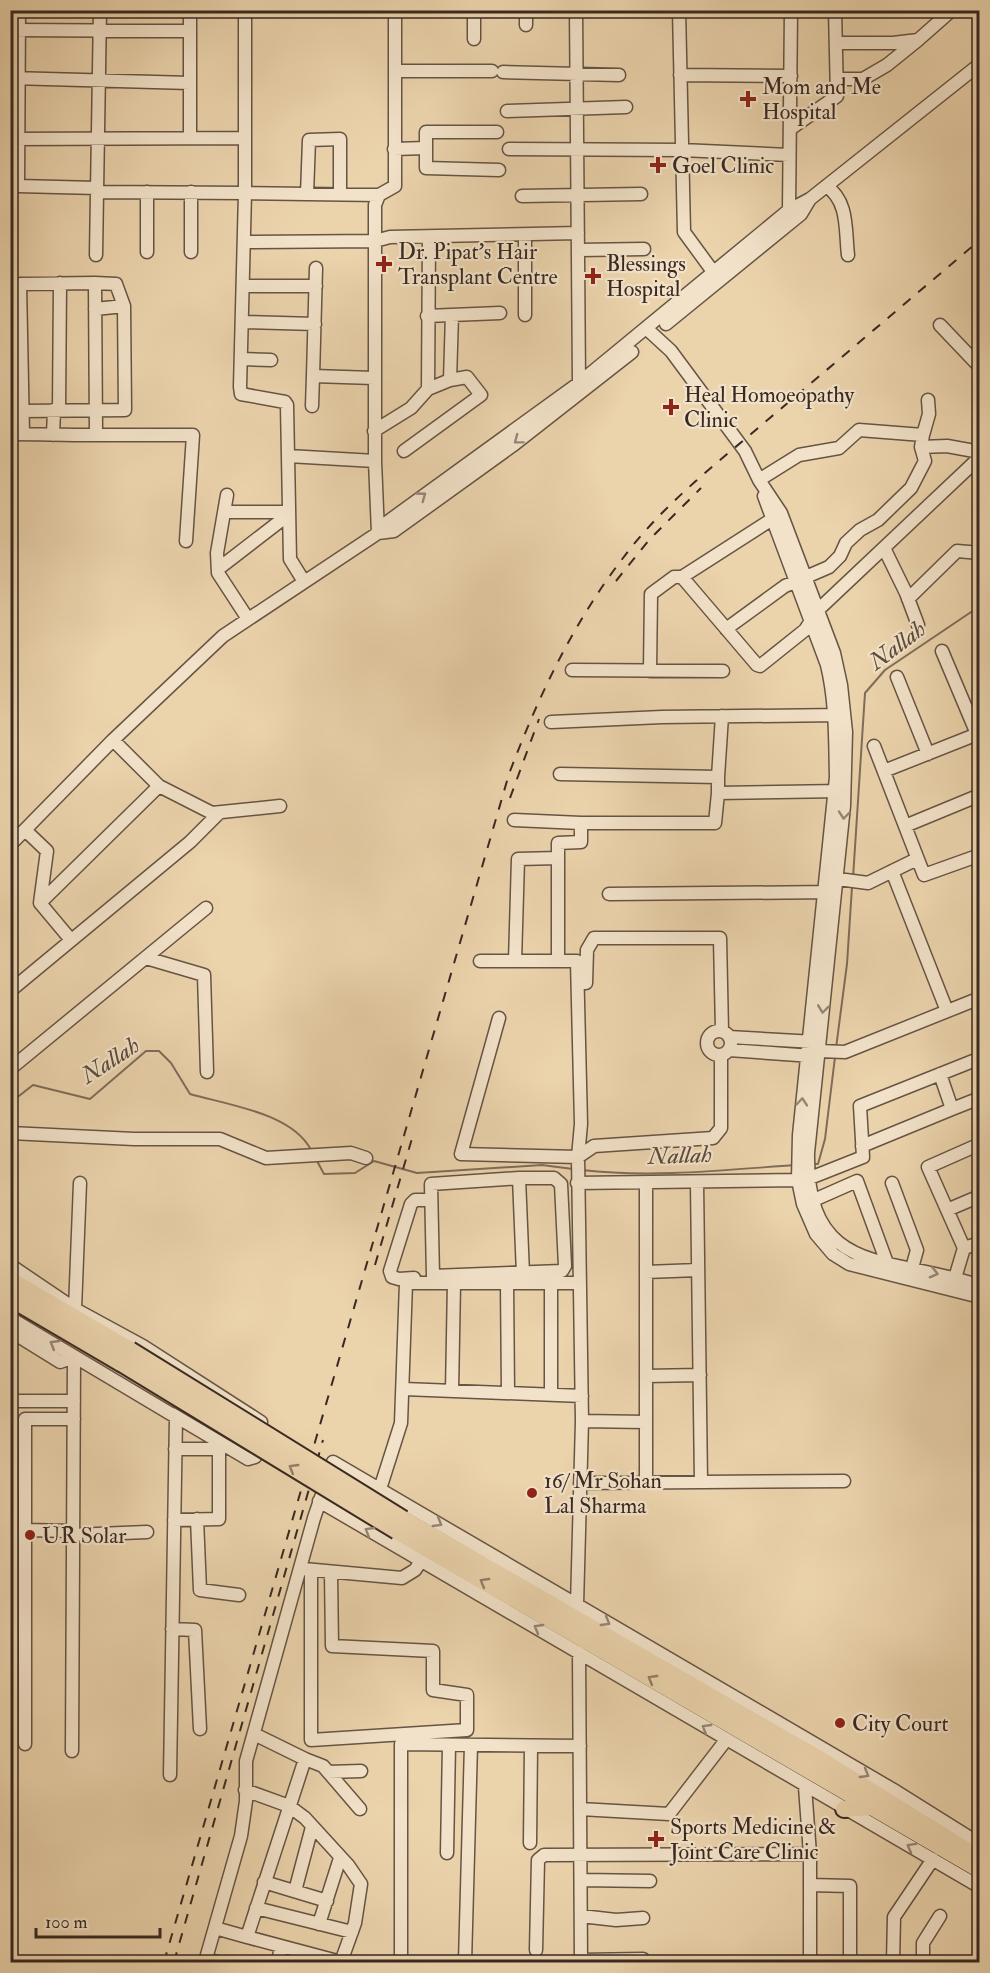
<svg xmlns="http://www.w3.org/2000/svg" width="990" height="1973" font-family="'IM FELL Double Pica',serif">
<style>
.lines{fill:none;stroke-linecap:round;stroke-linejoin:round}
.stream{stroke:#7f6c59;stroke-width:2}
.minor-casing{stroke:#665444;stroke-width:15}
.highway-casing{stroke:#392922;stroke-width:20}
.minor{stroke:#f2e2c9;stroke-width:12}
.highway{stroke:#ebd3ac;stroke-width:16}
.rail{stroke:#392922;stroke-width:2;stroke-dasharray:10 10;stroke-linecap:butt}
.highway-bridge-casing{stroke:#392922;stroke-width:20;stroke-linecap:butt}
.highway-bridge{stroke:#ebd3ac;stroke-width:16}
.oneway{stroke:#968676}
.oneway2{stroke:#927e67}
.poi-dot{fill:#8f2418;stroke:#f2e2c9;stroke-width:2}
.labels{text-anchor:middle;stroke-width:4.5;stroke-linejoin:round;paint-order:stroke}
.poi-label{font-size:22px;fill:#392922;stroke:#f2e2c9;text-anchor:start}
.water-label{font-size:24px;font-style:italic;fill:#5c4b3d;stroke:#f2e2c9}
</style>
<rect width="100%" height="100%" fill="#ebd3ac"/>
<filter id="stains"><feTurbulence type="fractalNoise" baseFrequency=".00333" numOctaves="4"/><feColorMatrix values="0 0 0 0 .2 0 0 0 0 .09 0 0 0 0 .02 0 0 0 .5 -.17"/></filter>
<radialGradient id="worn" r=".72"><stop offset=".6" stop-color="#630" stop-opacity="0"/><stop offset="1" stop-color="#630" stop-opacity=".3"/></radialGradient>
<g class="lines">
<path class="stream" d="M853,878l12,-185 20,-23 95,-64
M836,1048l11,-84 5,-77
M10,1103l23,-18 57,14 56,-48h13l12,12 19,31c38,11 102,19 121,56
M317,1161l7,13 31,-1 19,-12 43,12 125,-8 31,4
M813,1164h5l7,-25 10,-82
M582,1170c70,8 143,0 213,-5"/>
<g class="minor-casing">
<path id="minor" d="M19,10l-1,176 79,2
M100,10l-3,182 148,1 -5,194 1,7 44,8 2,3 3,154 13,21
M245,10v183l134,2
M474,10v29
M526,10v15
M576,10l3,373
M679,10l5,222 30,41
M10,30l180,1
M837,43h56l25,-3 34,-30
M395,71h97
M503,72l116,3
M680,75l111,1
M11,78l179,5
M837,79h26l24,-14 31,-25
M507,111l119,-4
M790,129l47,-33 -2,-86
M497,132h-71v36l73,2
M190,138v-128
M10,139l235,-1
M394,149l32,-1
M509,149l173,1 107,5
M826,186c23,15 19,44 22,69
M147,192v60
M307,194l2,-54 31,-1v55
M522,196l119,-2
M789,210l2,-200
M244,242l131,-1 15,-4 188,-4
M579,250l65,-1
M191,252v-60
M96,255l1,-63
M316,268l-3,108 61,2
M95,283l21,1 8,22
M243,286h73
M525,315v-80
M427,316l73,-3
M243,322l72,2
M666,324l135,-110 9,-15
M940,325l40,42
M647,329l24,22 74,100 14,29 22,33 53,140 7,32 5,47 -2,74 -36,347c-2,126 84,102 172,133
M241,359l30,1
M450,380l2,-65
M312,406l1,-30
M59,410l1,-127
M22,411l103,-1 -1,-104 -29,3
M374,431l37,-23 17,-19 1,-152
M10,434c27,0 54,1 81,1h5l-1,-152 -75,1 3,150
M53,435l1,-25
M96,435h97l-7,106
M923,435l6,-21 -1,-14
M921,447l26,-1 33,6
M404,451l77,-56 -14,-18 -17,3 -22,9
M288,456l87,5
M227,495l-10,58 1,20 30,46
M764,496l63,169c9,37 8,75 9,112l-37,358 -1,45 5,24 13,30 17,20 16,10 131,33
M225,512h64
M378,533l16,-2 118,-85 120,-94
M378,533l-3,-72v-256l4,-10 16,-9v-176
M884,548l22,45 12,32
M218,569l70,-54
M682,577l75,88 3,1 45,-36 13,-20 162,-153
M908,599l49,-48 23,2
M726,629l59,-43 44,-19 11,-11 6,-13 14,-13 18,-10 33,-32 14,-27 -4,-14 2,-12 -64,-5 -20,18 -40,7 -40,25
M942,651l35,83
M572,670l151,1
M650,671l1,-77 23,-17h8l95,-61
M897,677l31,77
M551,722l111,-5 179,-2
M113,740l46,46 53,27 68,-7
M874,746l50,129 56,-20
M884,771l96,-38
M560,774l158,3v16l123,-2
M718,777l4,-61
M514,820l67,3h134l3,-30
M905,826l75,-31
M25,830l22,21 -7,52 31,37
M10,845l103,-105 110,-104 155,-103 8,-10 193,-140 210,-173 21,-11 170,-135
M892,871l55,140
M838,879l30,4 49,-24
M609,894l223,-2
M40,903l119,-117
M146,958l58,17 3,97
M480,961h78v-118l23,-1v-19
M515,961l3,-102 40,-1
M586,983l1,-33 7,-12h126l2,93
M10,991l180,-149 29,-29
M499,1018l-38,136 117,3 3,-33 -4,-163h-19
M707 1043a12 12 0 1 1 24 0a12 12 0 1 1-24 0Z
M729,1037l86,5
M729,1050l83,6
M819,1051l26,1 135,-54
M10,1069l196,-161
M952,1109l28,-11
M10,1133l124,6h86l46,19 85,-5 15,5
M862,1146l90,-37 -12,-35
M519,1178h35l7,6 4,82 -3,5 -129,5 -2,-92z
M519,1178l4,96
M577,1183l221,-3 12,-2 53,-21 -3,-51 113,-45
M697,1183l4,299
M892,1183l25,67 -5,18
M646,1184v298
M814,1200l43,-19 30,82
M947,1210l33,-14
M964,1248l16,-5
M10,1265l65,44 68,37 118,76
M646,1272l52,-2
M414,1278l-15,1 -7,-2 -2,-6 21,-67 4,-4h15
M955,1278l9,-30 -36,-81 52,-23
M507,1283l1,110
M75,1309l5,-126
M10,1318l166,99 -6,358
M10,1331l50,31 14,-5 -2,394
M646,1376l54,-1
M404,1389l178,7
M452,1391l2,-108
M551,1395v-111
M10,1401h64
M172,1414l76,45 7,-2 8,-14
M582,1421l64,1
M175,1449h44
M580,1483l264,-2
M380,1489l21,-66 5,-140h173
M319,1501l661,386
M197,1519l3,71 39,5
M174,1520l45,-1v-77
M25,1530l47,1
M73,1535l74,-3
M304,1569l98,9 13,-8 6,-9
M311,1571v169l156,-10v-35l-34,-5v-39l-101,-5 -1,-73
M577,1605l5,-184 -4,-264 16,-11 119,-8 8,-10v-73
M172,1629l23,1 5,99
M579,1652l2,310
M254,1734l51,25 -58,178 94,25
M25,1744v-325h49
M305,1759l18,7 37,43
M328,1772l33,-1
M805,1787l5,67v108
M245,1790l44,16 16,12 43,47 13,19 -6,39 -14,39
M580,1809l89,5 57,-74
M530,1843l1,-97
M447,1853l2,-108
M581,1880l69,1
M264,1882l63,19
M810,1885l40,1v76
M295,1891l17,-64
M256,1908l96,24
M581,1916l35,4 27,-2
M319,1924l21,-66
M215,1928l32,9
M536,1950l2,-90 6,-5 266,-1
M206,1959l12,3
M581,1960l62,-1
M205,1962l36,-126 5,-35v-40l68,-243 19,-56 564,330 83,52
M277,1962l5,-15
M401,1962v-218l179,2
M465,1962l6,-217
M893,1962l1,-45 39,-58
M923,1962v-19l17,-27"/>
</g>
<g class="highway-casing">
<path id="highway" d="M10,1280l120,70
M10,1298l111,65
M403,1519l418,241 145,90
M397,1531l583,339
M844,1809l28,-2"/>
</g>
<use href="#minor" class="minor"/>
<use href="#highway" class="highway"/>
<path class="rail" d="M616,581l33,-41 52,-52
M510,798l29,-79
M375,1265l38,-130
M164,1962l345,-1188c29,-77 64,-151 114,-216 41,-55 97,-97 148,-141 70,-59 139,-118 209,-177
M174,1962l149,-522"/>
<g class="highway-bridge-casing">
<path id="highway-bridge" d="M130,1350l273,169
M121,1363l276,168"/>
</g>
<use href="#highway-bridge" class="highway-bridge"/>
</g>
<defs><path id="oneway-chevron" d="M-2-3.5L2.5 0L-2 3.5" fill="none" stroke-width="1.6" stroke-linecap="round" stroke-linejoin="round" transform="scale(1.5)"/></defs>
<g class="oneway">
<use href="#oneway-chevron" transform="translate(518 440) rotate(143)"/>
<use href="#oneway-chevron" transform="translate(422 496) rotate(-36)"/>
<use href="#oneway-chevron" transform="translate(844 815) rotate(95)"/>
<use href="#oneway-chevron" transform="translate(823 1009) rotate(97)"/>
<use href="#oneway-chevron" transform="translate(802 1102) rotate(-85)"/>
<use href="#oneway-chevron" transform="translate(934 1273) rotate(14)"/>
<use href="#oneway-chevron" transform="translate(54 1344) rotate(-149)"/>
<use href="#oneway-chevron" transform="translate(438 1523) rotate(31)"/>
<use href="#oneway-chevron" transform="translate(369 1531) rotate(-149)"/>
<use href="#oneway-chevron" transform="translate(606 1622) rotate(30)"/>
<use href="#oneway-chevron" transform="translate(538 1628) rotate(-150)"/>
<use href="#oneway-chevron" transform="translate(706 1728) rotate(-149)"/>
<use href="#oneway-chevron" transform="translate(865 1774) rotate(30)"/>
<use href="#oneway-chevron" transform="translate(911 1847) rotate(-151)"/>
</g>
<g class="oneway2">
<use href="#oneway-chevron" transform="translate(293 1468) rotate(-149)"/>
<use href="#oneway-chevron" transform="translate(484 1582) rotate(-150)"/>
<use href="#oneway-chevron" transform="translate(652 1679) rotate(-150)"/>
</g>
<g class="poi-dot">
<path d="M745 90h6v6h6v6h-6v6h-6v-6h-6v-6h6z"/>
<path d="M655 156h6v6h6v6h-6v6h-6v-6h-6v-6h6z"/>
<path d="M381 255h6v6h6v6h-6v6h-6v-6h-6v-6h6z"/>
<path d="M590 267h6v6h6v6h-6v6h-6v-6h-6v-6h6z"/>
<path d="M668 398h6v6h6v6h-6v6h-6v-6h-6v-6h6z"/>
<circle cx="532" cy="1493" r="6"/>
<circle cx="30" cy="1535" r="6"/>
<circle cx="840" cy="1723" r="6"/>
<path d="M653 1830h6v6h6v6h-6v6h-6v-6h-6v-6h6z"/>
</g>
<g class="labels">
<g class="poi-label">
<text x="762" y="94">Mom and Me<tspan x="762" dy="25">Hospital</tspan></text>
<text x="672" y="173">Goel Clinic</text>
<text x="398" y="259">Dr. Pipat's Hair<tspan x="398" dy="25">Transplant Centre</tspan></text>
<text x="606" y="271">Blessings<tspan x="606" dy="25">Hospital</tspan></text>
<text x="684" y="402">Heal Homoeopathy<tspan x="684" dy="25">Clinic</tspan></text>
<text x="544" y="1488">16/ Mr Sohan<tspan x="544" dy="25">Lal Sharma</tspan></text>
<text x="42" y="1543">UR Solar</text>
<text x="852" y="1731">City Court</text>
<text x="670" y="1834">Sports Medicine &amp;<tspan x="670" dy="25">Joint Care Clinic</tspan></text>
</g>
<g class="water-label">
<text transform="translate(897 645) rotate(-37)" y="8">Nallah</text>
<text transform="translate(110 1060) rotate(-33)" y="8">Nallah</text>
<text transform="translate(680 1155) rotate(-2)" y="8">Nallah</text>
</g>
</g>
<rect width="990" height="1973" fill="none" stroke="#ebd3ac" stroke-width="36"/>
<rect x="12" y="12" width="966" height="1949" fill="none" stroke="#392922" stroke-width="3"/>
<rect x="18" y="18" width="954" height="1937" fill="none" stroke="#392922" stroke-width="1.5"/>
<path d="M36 1928v9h124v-9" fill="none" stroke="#392922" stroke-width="3"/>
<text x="45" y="1928" font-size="18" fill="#392922" stroke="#f2e2c9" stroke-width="4.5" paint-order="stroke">100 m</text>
<rect width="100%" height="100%" filter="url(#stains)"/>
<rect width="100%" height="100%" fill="url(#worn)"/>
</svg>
